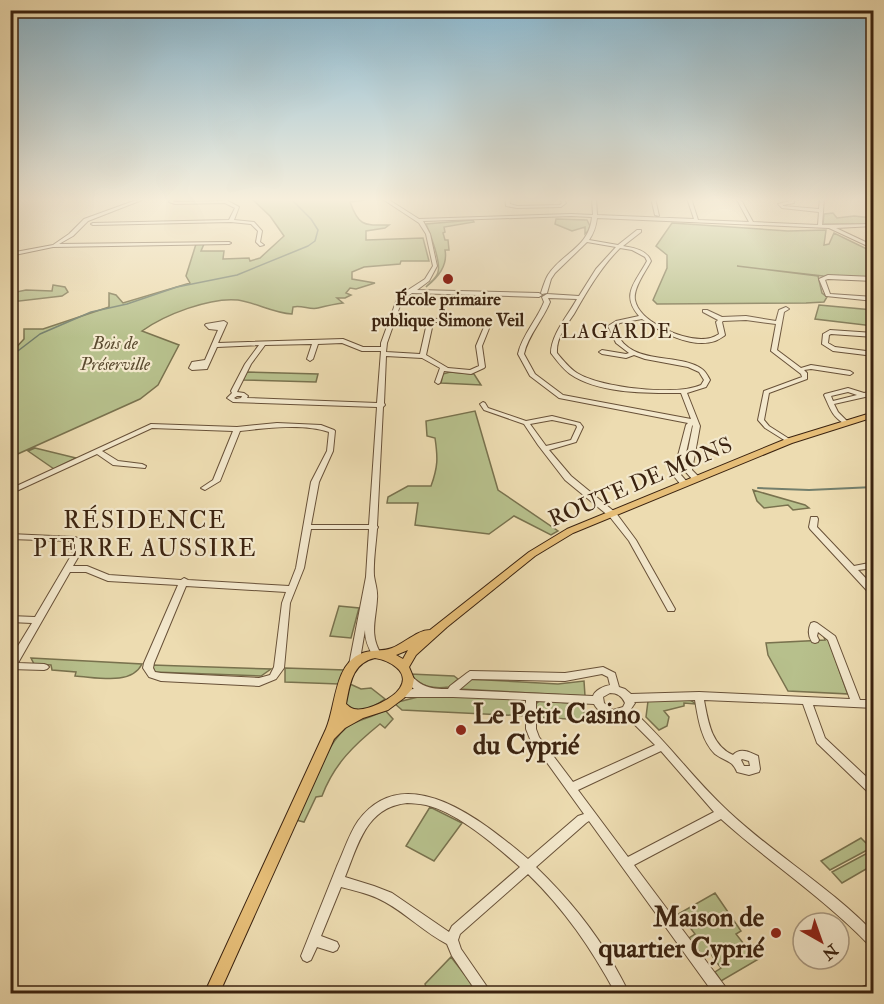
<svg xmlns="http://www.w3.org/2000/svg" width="884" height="1004" font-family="'IM FELL Double Pica',serif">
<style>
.green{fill:#b7c08c;stroke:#79724e;stroke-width:1.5}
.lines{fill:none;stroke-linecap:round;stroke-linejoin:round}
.stream-far1{stroke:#737f6d;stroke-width:1.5}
.stream{stroke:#737f6d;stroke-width:2}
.minor-casing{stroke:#685138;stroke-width:2}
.major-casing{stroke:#3b2310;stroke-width:2}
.minor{fill:#f3e8cc;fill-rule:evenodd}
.major{fill:#e6be78;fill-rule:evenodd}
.poi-dot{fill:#8f2418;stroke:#f3e8cc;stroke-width:2}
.labels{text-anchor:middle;stroke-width:4.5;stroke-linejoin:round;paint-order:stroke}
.far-poi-label{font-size:18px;font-weight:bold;fill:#3b2310;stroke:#f3e8cc}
.far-park-label{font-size:18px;font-style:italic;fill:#5a4a2f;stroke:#f3e8cc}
.far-neighbourhood-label{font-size:20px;letter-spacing:1.5px;fill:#3b2310;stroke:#f3e8cc}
.street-label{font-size:22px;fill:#3b2310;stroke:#f3e8cc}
.neighbourhood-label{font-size:24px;letter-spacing:1.5px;fill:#3b2310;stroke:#f3e8cc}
.near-poi-label{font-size:27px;font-weight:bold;fill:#3b2310;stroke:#f3e8cc;text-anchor:start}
</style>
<rect width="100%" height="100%" fill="#eddcb1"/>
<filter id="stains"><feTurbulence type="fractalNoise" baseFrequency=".00333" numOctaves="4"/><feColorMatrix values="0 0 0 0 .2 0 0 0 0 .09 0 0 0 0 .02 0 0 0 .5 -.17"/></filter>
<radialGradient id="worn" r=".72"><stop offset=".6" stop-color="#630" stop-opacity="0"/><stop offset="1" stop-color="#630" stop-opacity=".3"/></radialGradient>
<path class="green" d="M251,198h128l-29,4c9,25 14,23 39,23l-4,3 -19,3v9l57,-2 6,23h-28l-1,3 -36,3 -12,5v7l23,4 -19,6 -6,-1 -4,5 5,2 -6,3h-8l6,5c-8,1 -17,3 -25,5 -8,2 -16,-3 -25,-1l-1,7c-19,-1 -35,-11 -54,-14 -28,-3 -74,15 -96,31l37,14 -21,40 -18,14 -129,58v-104l13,-14v-10h19l66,-22v-14l7,2 7,8 67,-20 -4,-7 10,-32h8l-3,7h23l-1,8 26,-1 1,3 10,-3 24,-22 -14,-20z
M833,213l4,5 17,-2 19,2v6h-50l1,-10z
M556,219l31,1 3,6 -2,5 -3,3v-7l-13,4 -17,-7z
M473,220l1,2 -30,5 1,5 -2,1 2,7h3l1,10h-4c3,16 -7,27 -19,37 3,-4 11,-9 12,-15 3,-10 -8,-39 -12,-48z
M672,223l116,8 38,-1 -2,15 5,-1 5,-11 39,19v25l-50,-1 -86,-10 81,10 4,17 5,4 -3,5 -18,1 -149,1 -4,-4 14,-32v-13l-11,-9z
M53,285l12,2 3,5 -6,4 -51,6v-9l15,-3 26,1z
M819,305l54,5v16l-58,-7z
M247,372l71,2 -2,8 -73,-2z
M450,372l24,2 7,11 -40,-2 2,-9z
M475,411l23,79 60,41 -7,4 -37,-19 -25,18 -74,-9 3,-22h-31l1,-6 20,-11h23c7,-19 7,-28 4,-48l-8,-2 -1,-15z
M35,448l41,10 -22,11 -26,-18z
M753,490l52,15 4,3 -16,2 -5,-5 -24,3 -7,-7z
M339,606l20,2 -8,30 -21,-2z
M823,634l4,2 20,56 3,2 -62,-3 -20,-36 -2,-12 59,-3z
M31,658l111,6c-11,22 -46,13 -67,12l1,-4 -24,-2 -1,-5 -17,-1z
M152,665l119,4 -10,7 -106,-4z
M285,668l60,2 -6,14 -54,-2z
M410,674l44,2 4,3 -9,8c-16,2 -28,0 -39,-13z
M468,679l90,5 26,-3 1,15 -126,-7z
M350,684l11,5 10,-1 14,11c-13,9 -26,17 -40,6z
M426,695l91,4 9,6 1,11 -125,-6 -8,-7z
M690,700l6,4 -12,-1v3l-20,5 5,6 -2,9 -8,4 -13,-13 2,-16z
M539,701c16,1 31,0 45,7l1,12 -51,-3 1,-12z
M385,710l8,9 -8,9 -5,-4c-26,21 -46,40 -58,72l-6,1 -12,25 -8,-2c13,-27 28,-73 50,-92 11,-9 27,-10 39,-18z
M430,807l32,16 -28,38 -28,-15z
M861,838l10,10 -41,22 -9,-9z
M873,850v15l-31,18 -10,-11z
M715,893l26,38 -5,3 11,14 6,-3 9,12 -41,24 -6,-9 6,-4 -11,-15 -7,4 -14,-19 6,-4 -10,-13 -7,3 -5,-7z
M451,957l28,36h-51l-3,-9z"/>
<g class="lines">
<path class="stream-far1" d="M10,357l30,-23 51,-22 36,-8 50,-17 60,-12 71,-29 7,-5 3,-11 -7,-11 -21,-21"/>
<path class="stream" d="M758,488l51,2 65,-3"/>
<g class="minor-casing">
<path id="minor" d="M142,198h5l-59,23 -15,15 -14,8 170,-2 2,1 -2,1 -176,3 -43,9v-3l43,-8 16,-11 15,-15z
M171,198h4l-2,3 2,1 48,-1 -1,-3h4l2,3 11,6 -5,13 20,2 8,9 -2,11 4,3 -4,1 -4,-4 2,-11 -7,-7 -20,-2 -138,3 -2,-1 2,-1 136,-3 6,-12 -10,-5 -50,1 -6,-2z
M381,198h5l33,21 152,-5 22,1 -1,-17h4l1,17 97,4 -7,-21h4l7,22 51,2 -13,-24h4l13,24 65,3 1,-13 -37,-4 -4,-4 12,-3 -1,-3h4l1,5 -11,2v1l36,3 1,-11h4l-2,27 52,-1v2l-38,2 38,18v3l-45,-21 -232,-10c-1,8 -3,15 -8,22l29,5 19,-15h4v2l-18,14c11,2 24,4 28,15 -5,10 -18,27 -16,39 4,22 46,39 66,39 7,0 12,-1 18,-5l-3,-12 2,-2 -15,-8v-2h4l15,7 24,-1 30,5 3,-11 7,-3 3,2 -5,3 -7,38 24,18 10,-3 39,6 3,2 -3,2 -39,-6 -7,1 3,3v6l-38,14 -5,27 5,6 22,14 1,1 -3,2 -24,-15 -7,-8 6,-29 38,-14 -1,-3 -30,-23 5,-27 -30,-4 -23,1 -1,1 3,13 -1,1c-3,2 -6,4 -9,5 -23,8 -55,-9 -73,-22l-22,4 -6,4c2,4 4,9 6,12 18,26 60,14 82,30 3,2 6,7 8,11l-4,7 -19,6 13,33 -8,44 8,8 -4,2h-3l-9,-10 9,-45 -1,1 -11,49 7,8 -1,2h-6l-8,-10 13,-50 2,-2 -129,-25 -29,-22 -12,-22c4,-19 19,-34 26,-52l-2,-5 5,-3 32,2 17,-27 20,-22 -29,-5 -32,31 -4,6 -4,14 -5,1 -1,-1c2,-6 4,-13 7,-18 15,-23 41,-27 44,-58l-21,-1 -148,5 7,13 7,32 -8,15 -12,9 122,3 3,2 -3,2 -127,-4 -10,7 -15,43 -1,9 34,2 7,-31 4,-4 46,-1 13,8 -8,20 3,21 -1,1 -13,6 -27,-3 -4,12 -2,1 -3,-2 5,-14 -18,-10 -36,-2 -2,47 1,2 -2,2 -6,119 1,1 -1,2c-1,15 -4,32 -3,47 1,7 4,15 3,23 -1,21 -8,35 4,55l-2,2 -3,1 -3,-1c-5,-9 -8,-16 -8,-26l-6,35 -2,2 -3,1 -3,-1 -2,-2 17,-88 3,-48h-58l-7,39 -14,35 -6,65 -8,11 -17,7 -98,-5 -12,-4 -6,-9 1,-5 34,-78 -70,-4 -22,-9h-16l-52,91 26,1 3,1 2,2 -2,2 -3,1 -34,-1v-10l22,-36 -22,-1v-6l25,1 40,-68v-6l-4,-2 -61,-2v-5l65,3 7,3 1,9 -10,17h14l22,9 72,5 3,-2 4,2 101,6 7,-18 15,-86 16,-31 2,-19c-25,-9 -64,-4 -89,-1l-20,50 -15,9 -4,-2 12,-8 20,-49 -81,-3 -50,23 16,10 24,3 4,2 -1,2 -32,-3 -16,-11 -87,40v-5l141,-65 86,3 40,-4 44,2 13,5 1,1 -2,20 -14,31 -8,43h58l8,-118 -144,-5 -6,-4 5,-5 -1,-2 14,-27 14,-19 -42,2 -10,22 -15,1 -3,-2 3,-6 13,-2 13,-30 -9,-1 -4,-4 1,-1 18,-3 3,2 -9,20 125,-4 20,8h18v-4l16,-44 11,-9 17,-11 8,-13 -7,-32 -7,-11zM620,248l12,2 13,7 2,4c-11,21 -27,33 -8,55l-23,5 -8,5 8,17 13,10 -3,1 -24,-4 -3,2 3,2 24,4 8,-3 11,4 43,8 11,5 5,8 -3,5c-25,11 -100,3 -124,-12 -8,-5 -14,-13 -20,-20 -1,-15 9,-27 17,-39 13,-23 27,-47 46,-66zM548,298l29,1c-9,16 -26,36 -26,54 6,8 11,15 19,21 29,20 77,19 111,19l10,26 -128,-24 -28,-21 -11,-20c4,-19 19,-34 26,-52zM434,322h42l8,5 -8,19 3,20 -9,4 -22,-2 -22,-13 7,-32zM342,343l20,8h19l-4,52 -130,-5 1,-2 -4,-3 -7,-1 14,-28 14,-19 47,-1 -5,15 3,2 3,-2 5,-15zM237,396h5l-1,2 -5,1 -2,-1zM186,586l100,6 -4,11 -8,64 -4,8 -11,3 -98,-5 -6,-1 -2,-4 1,-5z
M505,198h4l1,6 7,2 43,-1 2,-2 -3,-5h4l3,5 -5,4 -44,1 -11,-2z
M651,198h4l4,18 -4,-1z
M828,275l46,2v4l-46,-2 -3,1 5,14 44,3v4l-48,-5 -7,-17z
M830,330l44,3v4l-43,-3 -2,1 -1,8 7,4 39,5v4l-41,-5 -11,-7 1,-10z
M848,388l16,5 10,-2v4l-40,9 4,8 10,10 -3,2c-13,-7 -15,-16 -21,-29l1,-1zM848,392l9,3 -24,6 -2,-5z
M483,402l2,1 3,5 38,13 26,-5 28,7 3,4 -7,15 -27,8 22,26 45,37 20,27 39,69 -1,2h-6l-39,-70 -19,-24 -45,-37 -27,-35 -14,-21 -40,-14 -4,-6zM552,420l24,5 1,2 -6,13 -25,6 -16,-22z
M811,517h6l1,2 -1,8 37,39 20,-4v6l-16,2 16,17v9l-3,-1 -61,-66 -1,-2z
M814,622l3,1 18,13 1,2 24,62h14v8l-61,-3 12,33 49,46v11l-4,-1 -53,-51 -14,-39 -99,-4c4,21 7,45 29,55 7,-8 17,-3 25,1l2,13 -1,3 -10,3 -12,-3c-1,-3 -3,-6 -5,-8 -5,-4 -12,-6 -17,-10 -14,-14 -17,-36 -20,-54l-61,2 1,1 -4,6c36,32 63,71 98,103 46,43 101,75 145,121v15l-4,-2c-46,-48 -100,-83 -149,-127l-87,46 93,124 1,5h-14l-125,-173 -3,2 -50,44c30,29 57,61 78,98 5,9 11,19 15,29h-13c-25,-46 -51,-84 -88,-120l-68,60 -2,6 3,9 31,45h-14l-26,-38 -5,-12c-22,-11 -40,-30 -62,-42 -14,-8 -29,-11 -44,-15l-20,49 16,6 2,4 -2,4 -4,2 -16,-5 -6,13 -4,2 -4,-2 -2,-4c12,-30 24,-60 36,-90 7,-15 12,-32 21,-45 48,-65 128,3 170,38l50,-43 6,-2 -54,-75 -4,-10v-29l-73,-3h-50l-3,-1 -2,-3 2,-3 14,-1 -11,-10 2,-3c10,0 10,5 18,9 8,4 16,4 25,4l2,-3 17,-13 3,-2 95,2 38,-6 12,6 4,14 6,2 6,5 68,-2 151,7 -22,-59 -10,-8 -1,4 2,4 -1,2 -3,1 -3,-1c-4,-6 -4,-13 -1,-19zM602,674l6,3 2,8c-6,1 -15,5 -17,11l-134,-6 13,-11 93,2zM610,693c7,0 12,3 15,10l-2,4 -10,3 -9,-7 -1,-6zM536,701l58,3c3,6 13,14 20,13 4,0 7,-2 10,-3l31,31 -82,37 -34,-45 -3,-8zM661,751l53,61 -86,45 -50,-67zM742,759l7,2 1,5h-6l-3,-6zM407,803c6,0 13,1 19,2 31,7 70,41 94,62l-68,59 -3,6 -57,-39 -18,-7 -29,-9c13,-32 21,-70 62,-74z
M874,983v11h-19l1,-5z"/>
</g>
<g class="major-casing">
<path id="major" d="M874,412v5l-82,26 -219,90 -38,23 -88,71 -31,28 -7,12 5,12 -2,10 -8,9 -16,12 -25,8 -18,10 -11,11 -115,255h-15l122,-265c10,-23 8,-63 34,-75 11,-5 22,-2 32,-6 13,-5 25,-18 38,-18l99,-78 38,-23 219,-90zM408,650l-5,9 -7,-4zM375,658c13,2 36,13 25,30 -7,11 -34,24 -46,21 -4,-1 -5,-3 -8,-5 4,-20 6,-41 29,-46z"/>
</g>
<use href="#minor" class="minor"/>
<use href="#major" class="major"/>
</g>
<linearGradient id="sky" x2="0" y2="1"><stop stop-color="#88b7d0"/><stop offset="0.59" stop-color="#f7efdc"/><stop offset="1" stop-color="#f7efdc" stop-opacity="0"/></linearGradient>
<rect width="884" height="338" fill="url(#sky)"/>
<g class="poi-dot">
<circle cx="448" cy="279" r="6"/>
<circle cx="461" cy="730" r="6"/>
<circle cx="776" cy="933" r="6"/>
</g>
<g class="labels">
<g class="far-poi-label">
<text x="448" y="305">École primaire<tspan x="448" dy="21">publique Simone Veil</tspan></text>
</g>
<g class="far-park-label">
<text x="115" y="349">Bois de<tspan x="115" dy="21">Préserville</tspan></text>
</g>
<g class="far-neighbourhood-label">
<text x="617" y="338">LAGARDE</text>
</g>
<g class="street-label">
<text transform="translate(640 481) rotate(-23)" y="8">ROUTE DE MONS</text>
</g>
<g class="neighbourhood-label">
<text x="145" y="528">RÉSIDENCE<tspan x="145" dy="28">PIERRE AUSSIRE</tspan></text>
</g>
<g class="near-poi-label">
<text x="473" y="723">Le Petit Casino<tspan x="473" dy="31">du Cyprié</tspan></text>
<text x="764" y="926" text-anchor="end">Maison de<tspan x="764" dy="31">quartier Cyprié</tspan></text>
</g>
</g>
<rect width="884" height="1004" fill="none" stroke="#eddcb1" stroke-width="36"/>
<rect x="12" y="12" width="860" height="980" fill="none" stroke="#3b2310" stroke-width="3"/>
<rect x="18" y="18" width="848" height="968" fill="none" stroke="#3b2310" stroke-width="1.5"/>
<g transform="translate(821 941) rotate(140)"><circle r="28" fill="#f3e8cc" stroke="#a99981" stroke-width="1.5"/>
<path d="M0-4.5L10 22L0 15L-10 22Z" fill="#8f2418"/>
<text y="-9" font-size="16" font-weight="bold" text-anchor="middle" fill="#3b2310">N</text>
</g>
<rect width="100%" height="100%" filter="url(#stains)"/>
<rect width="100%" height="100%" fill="url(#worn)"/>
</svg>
